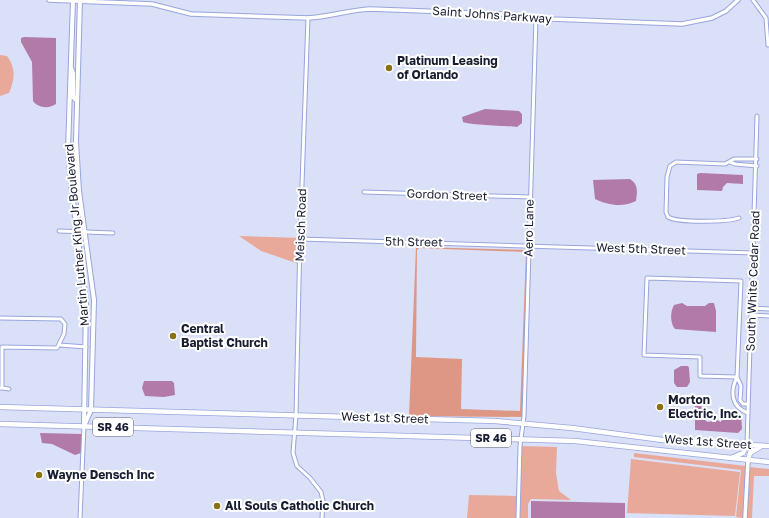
<svg xmlns="http://www.w3.org/2000/svg" width="769" height="518" font-family="'Golos Text',sans-serif">
<style>
.green{fill:#e9a99a}
.forest{fill:#de9785;fill-rule:evenodd}
.water{fill:#b27ba7}
.lines{fill:none;stroke-linecap:round;stroke-linejoin:round}
.minor-casing{stroke:#99a5dc;stroke-width:5}
.tertiary-casing{stroke:#99a5dc;stroke-width:5.5}
.secondary-casing{stroke:#99a5dc;stroke-width:6}
.primary-casing{stroke:#99a5dc;stroke-width:6}
.minor{stroke:#fff;stroke-width:3}
.tertiary{stroke:#fff;stroke-width:3.5}
.secondary{stroke:#fff;stroke-width:4}
.primary{stroke:#fff;stroke-width:4.5}
.poi-dot{fill:#887214;stroke:#fff;stroke-width:1.5}
.labels{text-anchor:middle;stroke-width:4;stroke-linejoin:round;paint-order:stroke}
.shield{fill:#fff;stroke:#5e6170;stroke-width:1}
.shield-label{font-size:11px;font-weight:bold;fill:#191d32}
.street-label{font-size:12px;fill:#191d32;stroke:#fff}
.poi-label{font-size:12px;font-weight:bold;fill:#191d32;stroke:#fff;text-anchor:start}
</style>
<rect width="100%" height="100%" fill="#dae0f8"/>
<path class="green" d="M0,55l7,1c9,12 8,23 2,37l-9,3z
M239,236l64,2 -1,27 -41,-14z
M520,446l37,1 -1,26 3,18 12,9 -40,-1 -3,5v14h-61l2,-23 49,1z
M634,453l112,13 -3,52 -7,-1 5,-47 -107,-13z
M631,459l109,13 -5,44 -108,-3z
M749,467l20,2v7h-15l-2,42h-5z"/>
<path class="forest" d="M416,247l112,3 -5,167 -114,-1zM419,248l107,4 -6,159 -59,-2 1,-50 -46,-2 1,-107z"/>
<path class="water" d="M24,37l32,1v66c-7,5 -18,4 -23,-3l-1,-39 -11,-20v-4z
M485,109l34,2 3,3v9l-5,4c-9,-1 -49,-2 -54,-5l-1,-5z
M700,173l43,2v9l-16,-1 -4,4 -1,4 -25,-1v-16z
M630,179c9,6 7,13 6,22 -13,7 -29,4 -41,-2l-2,-19z
M682,303l5,3h18l4,-3h5l2,8v21l-41,-3c-5,-6 -5,-17 -1,-24z
M681,366h7l1,2 1,14 -3,5h-10l-3,-4v-13z
M144,381h28l2,2 1,12 -11,2 -19,-1 -3,-8z
M698,404h3l2,15 5,3 9,-2 4,2 1,-3 7,-1 4,-4h8l1,15 -4,4 -43,-3v-24z
M40,433l42,1 -1,19 -6,2 -23,-11 -10,-1z
M531,501l94,2v15h-94z"/>
<g class="lines">
<g class="minor-casing">
<path id="minor" d="M753,0l13,18 2,27
M308,18l-8,221 -4,176 -3,38 4,13 13,12 11,14 2,9 -1,17
M730,162l5,2 22,2
M364,192l166,5
M739,218c-12,4 -61,5 -71,-1l-2,-5 1,-35 3,-11 6,-4 49,2 9,-5h23
M59,231l54,2
M300,239l454,14
M752,308l17,1
M752,315l17,1
M0,318l61,1 4,5 -1,10 -7,14 -55,-1v41h-2
M60,345l26,2
M737,377l-37,-1v-19l-56,-2 3,-77 94,3 -4,96 4,9 -1,14 3,4h5
M737,377c-7,15 -6,30 11,36
M2,388l7,1
M747,445l10,-329
M80,518l4,-92
M518,518l2,-72 4,-30 12,-398"/>
</g>
<g class="tertiary-casing">
<path id="tertiary" d="M49,0l103,4 39,10 117,4c21,-1 41,-8 62,-9l134,5 47,5 131,5 30,-6 14,-7 12,-11
M745,518l3,-57"/>
</g>
<g class="secondary-casing">
<path id="secondary" d="M73,0l-5,149 4,44 14,109 -2,121
M80,0l-4,141 3,50 15,109 -3,110 -7,16
M71,68l2,5v24l4,4"/>
</g>
<g class="primary-casing">
<path id="primary" d="M0,407l495,14 77,7 98,13 99,5
M0,424l575,17 194,21
M731,458l12,-5 4,-8
M748,461l2,-8 10,-6"/>
</g>
<use href="#minor" class="minor"/>
<use href="#tertiary" class="tertiary"/>
<use href="#secondary" class="secondary"/>
<use href="#primary" class="primary"/>
</g>
<g class="poi-dot">
<circle cx="389" cy="68" r="4"/>
<circle cx="173" cy="336" r="4"/>
<circle cx="660" cy="407" r="4"/>
<circle cx="39" cy="475" r="4"/>
<circle cx="217" cy="506" r="4"/>
</g>
<g class="labels">
<g class="shield">
<rect x="93" y="418" width="40" height="18" rx="3"/>
<rect x="471" y="429" width="40" height="18" rx="3"/>
</g>
<g class="shield-label">
<text x="113" y="431">SR 46</text>
<text x="491" y="442">SR 46</text>
</g>
<g class="street-label">
<text transform="translate(492 15) rotate(4)" y="4">Saint Johns Parkway</text>
<text transform="translate(447 195) rotate(2)" y="4">Gordon Street</text>
<text transform="translate(301 225) rotate(-88)" y="4">Meisch Road</text>
<text transform="translate(529 228) rotate(-89)" y="4">Aero Lane</text>
<text transform="translate(77 235) rotate(-95)" y="4">Martin Luther King Jr Boulevard</text>
<text transform="translate(414 242) rotate(1)" y="4">5th Street</text>
<text transform="translate(641 249) rotate(2)" y="4">West 5th Street</text>
<text transform="translate(753 281) rotate(-88)" y="4">South White Cedar Road</text>
<text transform="translate(385 418) rotate(2)" y="4">West 1st Street</text>
<text transform="translate(708 442) rotate(4)" y="4">West 1st Street</text>
</g>
<g class="poi-label">
<text x="397" y="65">Platinum Leasing<tspan x="397" dy="14">of Orlando</tspan></text>
<text x="181" y="333">Central<tspan x="181" dy="14">Baptist Church</tspan></text>
<text x="668" y="404">Morton<tspan x="668" dy="14">Electric, Inc.</tspan></text>
<text x="47" y="479">Wayne Densch Inc</text>
<text x="225" y="510">All Souls Catholic Church</text>
</g>
</g>
</svg>
